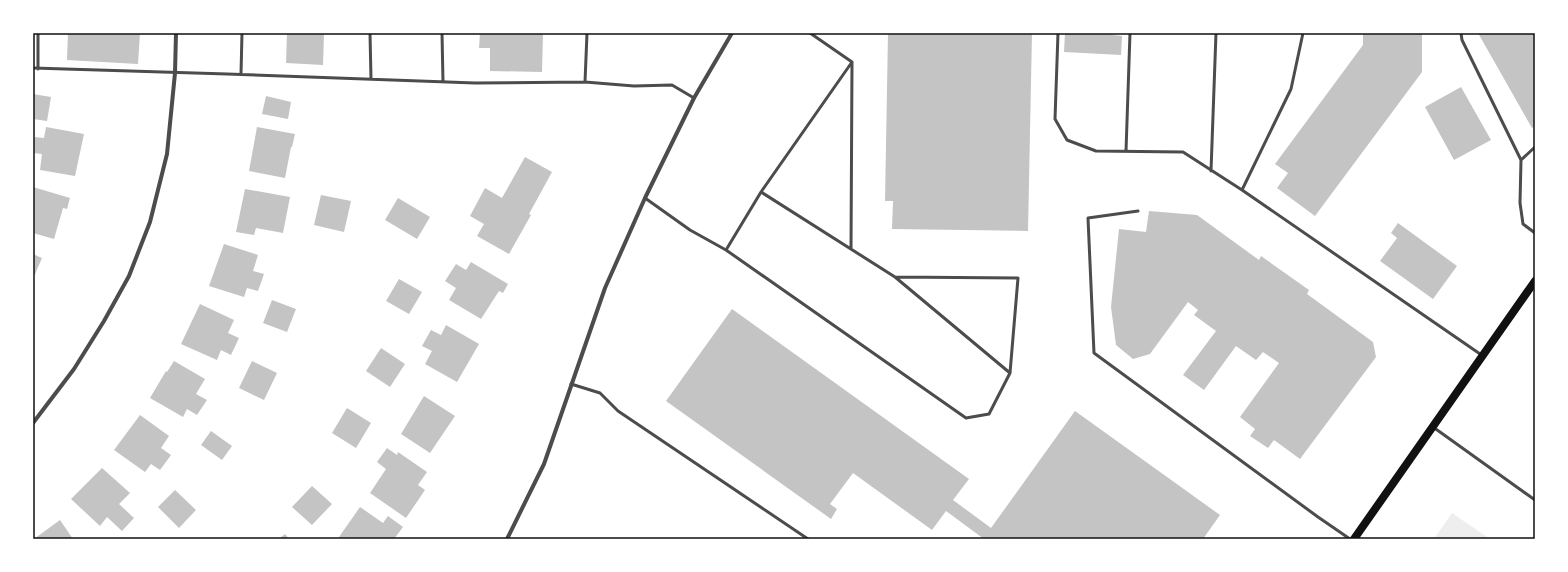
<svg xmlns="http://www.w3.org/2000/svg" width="1568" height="572" font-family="'PT Sans',sans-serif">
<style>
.green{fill:#eee}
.building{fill:#c4c4c4}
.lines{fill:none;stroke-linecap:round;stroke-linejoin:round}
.service{stroke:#4c4c4c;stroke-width:3}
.minor{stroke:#4c4c4c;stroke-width:4}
.secondary{stroke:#111;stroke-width:8}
.neatline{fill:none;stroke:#111;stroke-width:1.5}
</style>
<rect width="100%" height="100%" fill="#fff"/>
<path class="green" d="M1452,513l38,26h-56z"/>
<path class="building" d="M68,33h72l-2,31 -71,-4z
M287,33h37l-1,32 -37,-2z
M480,33h63l-1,39 -52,-1v-23h-11z
M888,33h144l-4,198 -136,-2 1,-28h-8z
M1065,33h49l-1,2 9,1 -1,19 -57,-3z
M1363,33h59v39l-107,144 -38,-28 11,-15 -13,-9 88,-119z
M1478,33h57v93l-3,2z
M1461,87l30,53 -37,20 -29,-53z
M33,94l18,3 -4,24 -14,-2z
M266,96l25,6 -3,17 -26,-5z
M46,127l38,7 -9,42 -35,-6 2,-16 -9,-1v-8l2,-8 9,1z
M257,127l38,7 -3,13h-1l-6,31 -36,-7z
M525,157l27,15 -23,42 2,1 -22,39 -32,-18 7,-12 -14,-8 15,-28 17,10z
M33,187l37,11 -3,11 -4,-1 -9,31 -21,-6z
M245,189l45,8 -7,36 -27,-5 -2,7 -18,-3z
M321,195l30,6 -7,31 -30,-7z
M398,198l32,19 -13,22 -32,-19z
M1149,211l48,4 62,45 2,-4 48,34 -2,4 66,48 3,15 -76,102 -26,-19 -6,8 -18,-12 5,-7 -15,-12 39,-54 -16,-11 -7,8 -20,-14 -32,44 -21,-15 33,-44 -22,-16 4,-5 -10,-8 -38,52 -17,5 -17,-14 -5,-38 8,-78 27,3z
M1398,223l59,43 -24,33 -53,-38 17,-23 -6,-5z
M224,244l34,11 -5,16 11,3 -6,17 -11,-3 -3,9 -35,-11z
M33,254l9,4 -9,21z
M471,262l37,22 -5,9 -4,-2 -18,28 -32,-19 7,-12 -11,-7 11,-17 10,6z
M399,279l23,13 -13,22 -23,-13z
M272,300l24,9 -9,23 -24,-9z
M200,304l34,16 -6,13 11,5 -8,17 -10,-5 -4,10 -36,-16z
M732,309l237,170 -16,21 38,28 84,-117 145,104 -17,24h-219l-38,-28 -14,19 -79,-57 -23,31 7,5 -6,10 -165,-118z
M446,325l33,19 -22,38 -32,-18 7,-13 -10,-5 9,-16 10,5z
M381,348l24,16 -15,23 -24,-16z
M174,361l31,18 -9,15 11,6 -10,15 -10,-6 -4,8 -33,-19 16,-27 1,1z
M252,361l25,12 -13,27 -25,-12z
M424,396l31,20 -25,37 -29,-19z
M347,408l24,15 -15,25 -24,-15z
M140,415l29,21 -8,12 10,7 -11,15 -9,-6 -6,8 -31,-22z
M211,431l21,15 -10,14 -21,-15z
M387,448l10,7 1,-3 29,20 -9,13 7,5 -19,28 -36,-25 16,-24 -9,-7z
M102,468l28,25 -11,11 15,14 -12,13 -15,-14 -7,9 -29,-27z
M312,486l20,18 -20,21 -20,-18z
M175,490l21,20 -17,18 -21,-21z
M360,507l23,16 5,-7 15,11 -9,12h-52l-3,-2z
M60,520l13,19h-39z
M285,534l4,5h-10z"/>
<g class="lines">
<path class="service" d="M38,33v36
M370,33l1,46
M442,33l1,49
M810,33l42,29
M1058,33l-3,86 12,21 29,11 87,1 59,38 241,166
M1461,33l1,7 59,120 -1,43 3,21 12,9
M33,68l194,6 248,9 110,-1 49,4 38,-1 22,13
M241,74l1,-41
M585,82l2,-49
M1126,151l4,-118
M1521,160l14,-13
M1211,171l5,-138
M1242,190l49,-101 12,-56
M761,192l91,-130 -1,187
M645,198l45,32 36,20 240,168 23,-4 21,-41 8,-95 -123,-1 -134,-85 -35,58
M1138,211l-50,7 6,135 224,164 32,22
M895,277l115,96
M571,384l29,9 18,18 190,128
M1433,427l102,73"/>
<path class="minor" d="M33,423l41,-54 30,-48 25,-45 21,-54 17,-68 8,-81 1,-40
M507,539l37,-75 61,-176 40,-90 49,-100 38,-65"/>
<path class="secondary" d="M1354,539l181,-258"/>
</g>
<rect width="1568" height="572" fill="none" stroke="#ffffff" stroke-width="68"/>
<rect x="34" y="34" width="1500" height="504" class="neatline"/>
</svg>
